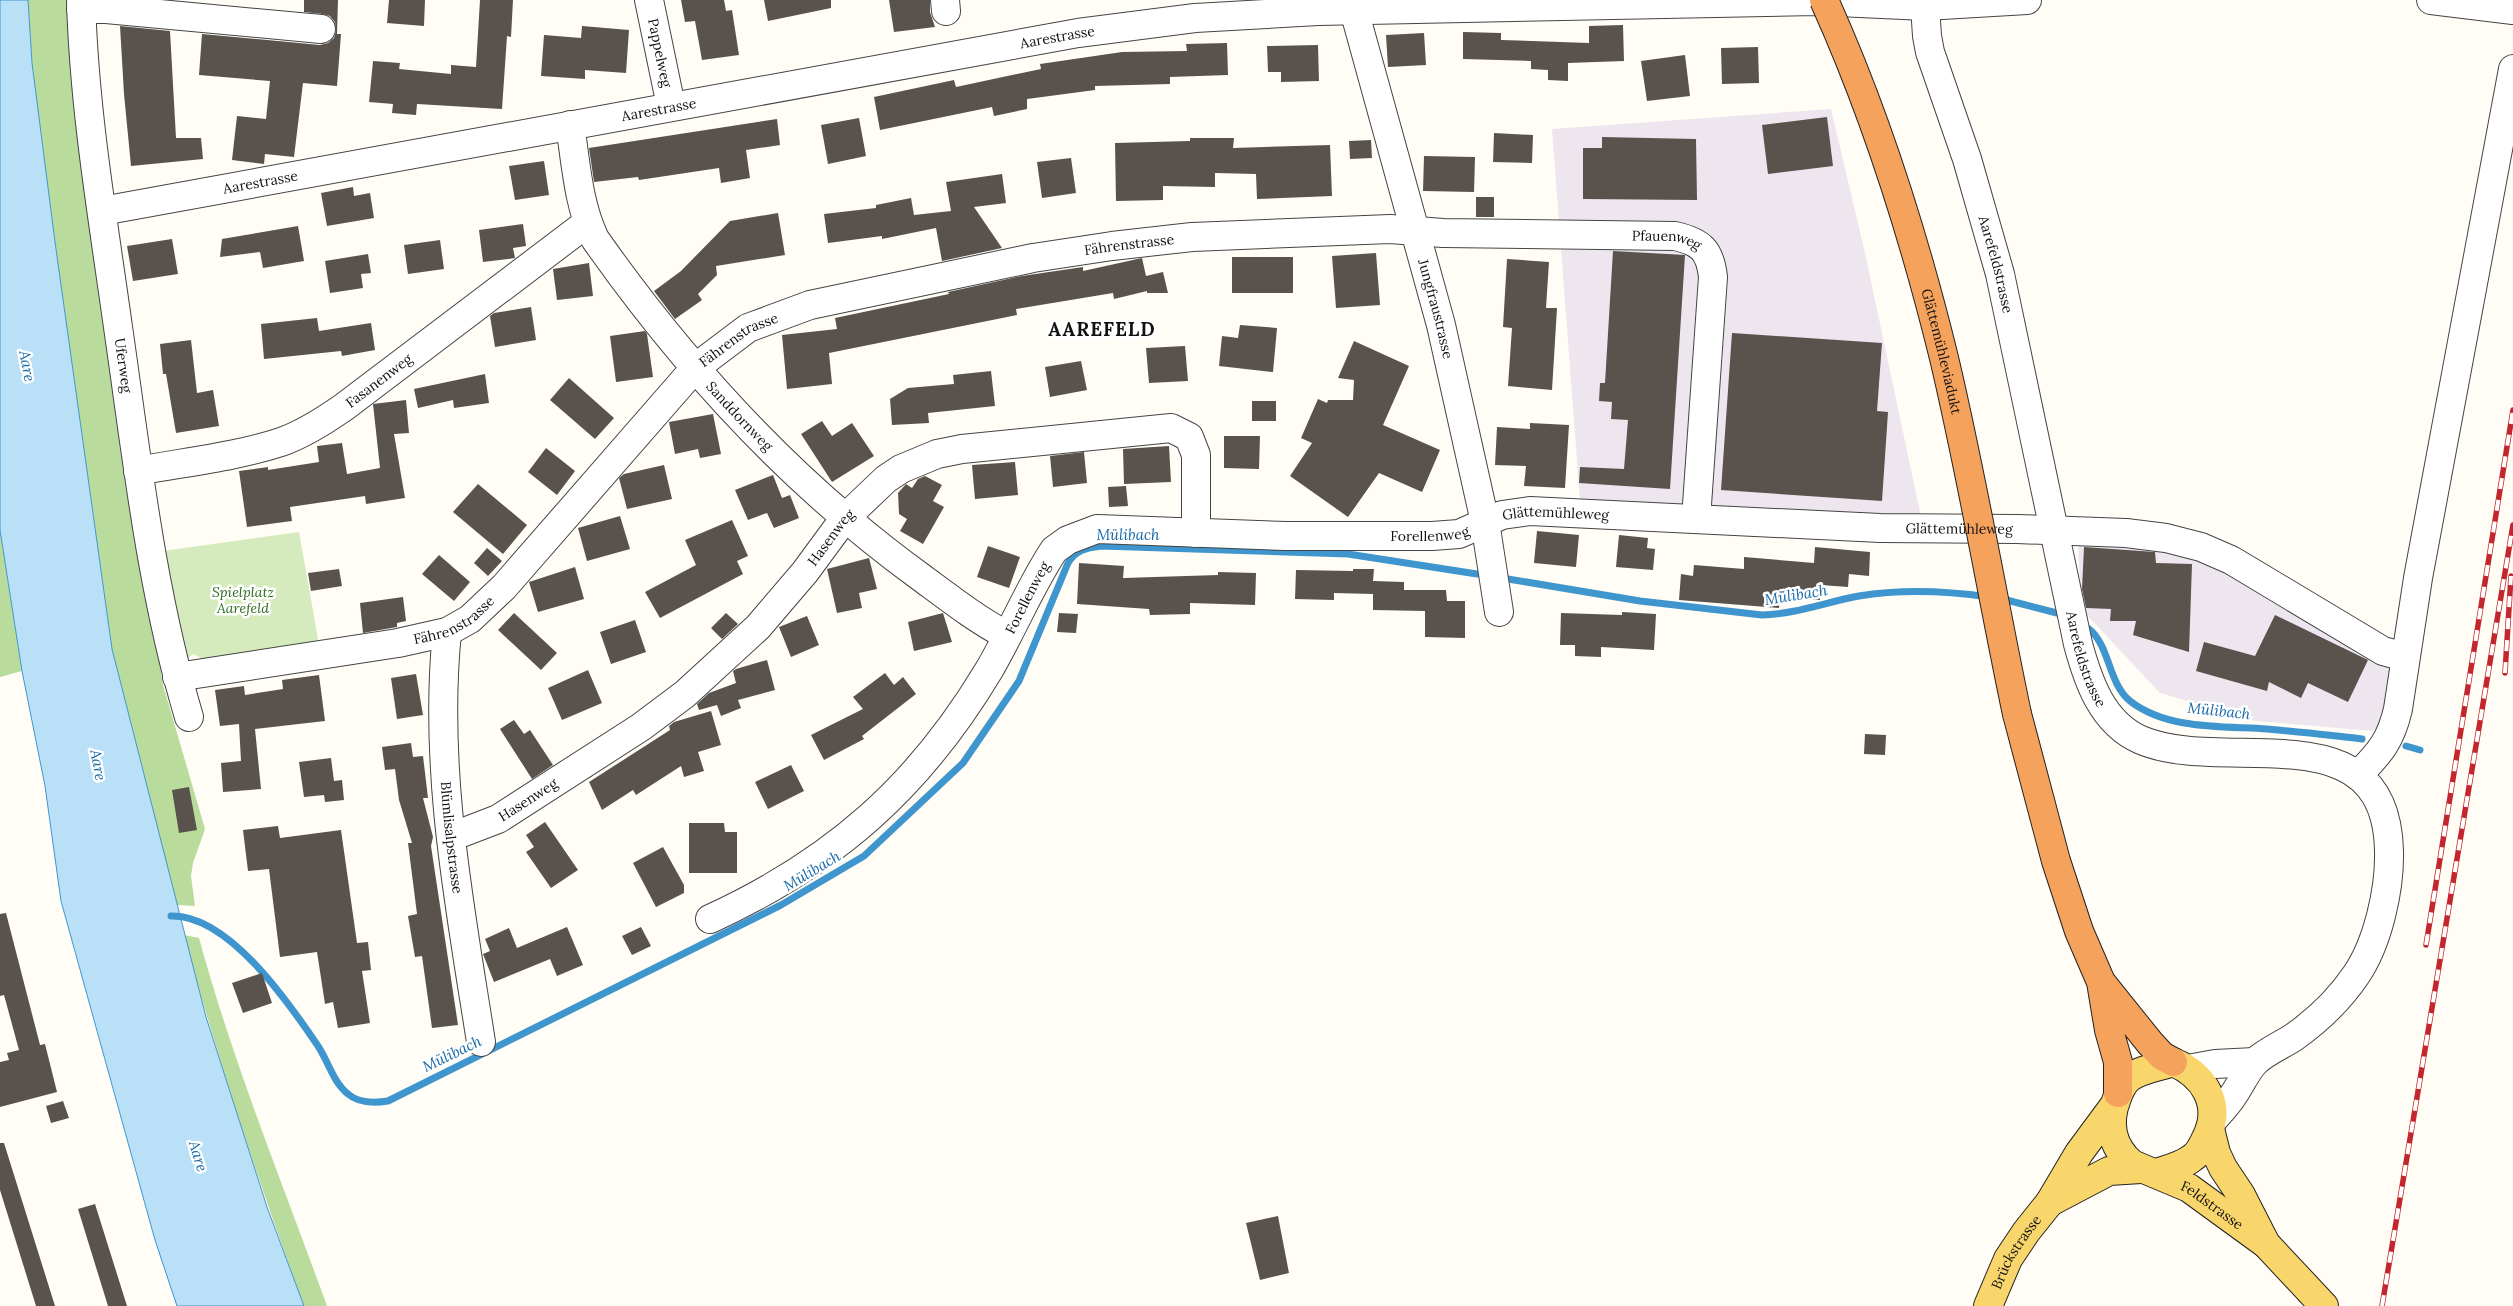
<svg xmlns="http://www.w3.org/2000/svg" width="2513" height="1306" font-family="Lora,serif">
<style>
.industrial{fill:#eee6ef}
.green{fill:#d5ebbd}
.forest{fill:#b9dc9c}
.water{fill:#b9e0f7;stroke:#3f96cf}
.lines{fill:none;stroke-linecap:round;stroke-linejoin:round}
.stream{stroke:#3f96cf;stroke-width:7}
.building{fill:#5a524d}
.minor-casing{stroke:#444;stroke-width:30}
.major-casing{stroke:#222;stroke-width:30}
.highway-casing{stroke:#222;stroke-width:30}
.minor{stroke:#fff;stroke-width:28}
.major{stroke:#f9d66b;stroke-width:28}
.highway{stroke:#f5a25d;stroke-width:28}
.rail-casing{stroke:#c4262e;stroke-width:5.5}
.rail{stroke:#fff;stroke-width:4;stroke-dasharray:11;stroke-linecap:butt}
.highway-bridge-casing{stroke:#222;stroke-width:30;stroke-linecap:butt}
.highway-bridge{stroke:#f5a25d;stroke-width:28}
.labels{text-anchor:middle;stroke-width:5;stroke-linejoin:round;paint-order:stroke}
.street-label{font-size:14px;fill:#111;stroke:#fff}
.park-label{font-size:14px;font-style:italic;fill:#2f6b1f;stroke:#fff}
.water-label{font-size:15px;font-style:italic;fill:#1768a6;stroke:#fff}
.district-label{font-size:19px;font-weight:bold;letter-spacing:1px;fill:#111;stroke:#fff}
</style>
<rect width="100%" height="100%" fill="#fffdf5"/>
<path class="industrial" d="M1831,109l34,144 58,273 -342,-12 -29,-385z
M2155,542l49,14 194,113 -10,19 -8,34 -8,9 -116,-10 -96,-28 -79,-84 -3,-66z"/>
<path class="green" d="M299,532l21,118 -115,10 -12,-6 -5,4 -5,-5 -20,-102z"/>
<path class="forest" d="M28,0h45l21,222 69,463 42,144 -12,34 -2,13 4,30 -18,-1 -65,-256 -57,-407 -23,-179z
M0,530l22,141 -22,6z
M184,935l15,3c34,125 84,246 128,368h-23c-45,-122 -86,-245 -120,-371z"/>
<path class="water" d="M0,0h28l4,63 23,179 57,407 94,368 61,190 37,99h-127l-22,-66 -94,-339 -16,-115 -23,-115 -22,-141z"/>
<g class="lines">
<path class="stream" d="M1508,579l132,22 122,14c34,-1 64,-13 97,-19 42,-7 88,-5 130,1
M1999,598l58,15
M2089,629c21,17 19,54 41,72 37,29 93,25 137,28 32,3 64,6 95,10
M2406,746l14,4
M171,916c57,-2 118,87 147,130 10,15 15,36 30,48 10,9 27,9 40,7l393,-196 83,-49 99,-93 56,-82 49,-118c8,-13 18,-15 33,-17l247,8 129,20"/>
</g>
<path class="building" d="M304,0h34l-1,34h4l-4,52 -34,-3 -9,74 -29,-3 -1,10 -32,-4 5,-44 29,3 4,-38 -71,-6 3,-41 118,11 8,-2 6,-5 2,-7 -1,-9 -5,-6 -7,-2 -19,-2z
M389,0h36l-1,26 -37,-3z
M480,0h33l-2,37 -4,-1 -5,73 -85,-5 -1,11 -24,-2 1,-9 -24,-2 4,-41 27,2 -1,6 52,5v-9l25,2z
M681,0h43l2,11 6,-1 7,45 -37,5 -7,-39 -10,1z
M764,0h67v8l-63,13z
M889,0h41v12l5,15 -41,5z
M1623,25l1,36 -56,2v18l-20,-1v-10l-17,-1v-8l-68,-2v-27l38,1v7l88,3v-17z
M120,26l50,5 6,107h25l2,21 -72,7 -7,-72z
M582,26l47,4 -3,43 -41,-3v9l-44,-3 3,-41 37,3z
M1424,33l2,32 -38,2 -2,-32z
M1227,43l1,32 -58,2v7l-75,2v4l-68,9v10l-33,7 -2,-9 -112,23 -6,-33 80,-17 2,7 85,-18 -1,-5 82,-12 65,-1 -1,-7z
M1318,45l1,36 -38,1v-10h-13l-1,-26z
M1758,47l1,36 -37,1 -1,-36z
M1685,55l5,41 -43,5 -6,-40z
M1827,117l6,49 -65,8 -6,-49z
M859,118l7,38 -38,8 -7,-39z
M777,119l3,26 -34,5 4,28 -29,5 -2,-15 -80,12 -1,-3 -44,5 -5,-34z
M1494,133l39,2 -1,28 -39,-1z
M1602,137l94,2 1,61 -114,-1v-51h19z
M1190,138h44l-1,10 97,-3 2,51 -75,3 -1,-25 -41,-1v14l-52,-1v14l-47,1 -1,-58 75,-2z
M1371,140l1,18 -22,1 -1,-18z
M1424,156l51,1 -1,35 -51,-1z
M1071,158l5,35 -34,5 -5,-36z
M544,161l5,34 -34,5 -6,-34z
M1002,174l4,29 -32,4 28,41 -60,13 -6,-33 -54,11v-3l-54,7 -4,-29 52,-6v-3l35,-7 3,17 37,-4 -5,-29z
M353,187l1,9 16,-3 4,25 -47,8 -6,-33z
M1476,197h18v20h-18z
M778,213l7,42 -69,11 1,9 -19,19 4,6 -27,19 -21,-28 27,-20 49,-50z
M523,224l3,22 -13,2 2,10 -32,4 -4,-32z
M298,226l6,35 -41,7 -3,-16 -40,5 2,-18z
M172,239l6,35 -45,7 -6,-35z
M440,240l4,29 -36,5 -4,-29z
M1613,251l72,4 -15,234 -91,-6 1,-16 44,2 4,-49 -17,-1 1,-17 -13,-1 1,-18h5z
M1376,253l4,52 -44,3 -4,-52z
M368,254l3,19 -10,1 2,14 -33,5 -5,-32z
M1232,257h61v36h-61z
M1142,258l4,18 17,-4 5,21h-21v-2l-33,8 -1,-6 -97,16 1,6 -188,38 3,31 -45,5 -5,-54 55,-6 -2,-11 114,-24 -1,-2 74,-16 61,-9v4z
M1507,259l42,3 -3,46h11l-5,82 -44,-4 4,-58 -9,-1z
M589,263l4,33 -36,4 -4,-31z
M531,307l5,33 -41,7 -5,-31 4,-3z
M317,318l2,13 52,-8 4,27 -33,6 -1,-5 -77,8 -3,-35z
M1240,325l37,3 -4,44 -54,-6 3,-30 16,2z
M645,331l2,3 6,43 -37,5 -6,-46z
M1732,333l150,10 -5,68 11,1 -6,89 -161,-11z
M191,340l6,53 16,-3 6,36 -43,7 -10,-59h-3l-3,-30z
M1354,341l55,25 -26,59 57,25 -18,42 -43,-19 -31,44 -58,-41 22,-33 -11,-5 17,-39 9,4 1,-3h25l1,-20 -16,-2z
M1185,346l3,35 -39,2 -3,-35z
M1081,361l6,29 -37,7 -5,-30z
M991,371l4,35 -67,7 1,10 -37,2 -2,-26 18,-11 46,-4 -1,-9z
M485,374l4,29 -35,5 -1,-8 -35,8 -4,-19z
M569,378l45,40 -19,21 -45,-39z
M406,400l3,33 -15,1 11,64 -39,6 -1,-8 -75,11 2,14 -45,6 -8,-56 29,-4v3l51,-8 -2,-16 25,-3 5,31 33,-6 -7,-64z
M1252,401h24v20h-24z
M713,414l8,40 -21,4 -2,-9 -23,5 -6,-32z
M822,421l10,15 20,-13 22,33 -42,26 -31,-48z
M1530,423l39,2 -4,63 -41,-2 2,-20 -31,-1 2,-38 33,2z
M1224,436h36l-1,33 -35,-1z
M1169,446l2,36 -47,2 -1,-35z
M546,448l29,23 -18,24 -29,-23z
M1084,452l3,31 -34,4 -3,-31z
M1015,462l3,33 -43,4 -3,-34z
M664,465l8,34 -45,10 -8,-31 5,-4z
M773,475l9,23 8,-3 9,23 -25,10 -7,-15 -19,7 -13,-30z
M925,476l17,9 -9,16 11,6 -21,37 -23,-13 7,-12 -8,-5 -1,-21 8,-9 6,4 6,-9z
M478,484l49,41 -24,29 -50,-42z
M1126,486l2,20 -19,1 -1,-20z
M620,516l10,33 -43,12 -9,-33z
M732,520l16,36 -11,5 6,13 -83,44 -15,-26 51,-27 -11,-25z
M1537,531l42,4 -3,32 -42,-4z
M1619,535l29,3 -1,10 8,1 -2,21 -37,-3z
M988,546l32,11 -11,31 -32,-11z
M1815,547l55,5 -1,24 -20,-2 -1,13 -27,-2 -1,15 -40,-3 -1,11 -100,-8 2,-26 12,2 1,-11 50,4v-12l70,6z
M2084,547l71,5 1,11 36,1 -3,88 -56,-17 3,-14h-26l1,-12 -25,-1 -4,-19z
M487,548l15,13 -14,15 -14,-13z
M439,555l31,27 -16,19 -32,-27z
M869,558l8,31 -18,4 3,15 -25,5 -10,-44z
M1079,563l45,3 -1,12 95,-3v-3l38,1 -1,32 -65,-2v11l-40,1 -1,-6 -72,-5z
M575,567l9,32 -46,13 -9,-30z
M339,569l3,17 -31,5 -3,-18z
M1353,569h21l-1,12 31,1v8h42l1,11h18v37l-40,-1v-26l-52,-1v-16l-39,-1v7l-39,-1 1,-29 57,1z
M403,597l3,24 -9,2v4l-34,6 -3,-30z
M1622,612l34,2 -2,36 -53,-3v10l-26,-1v-11h-15l1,-32 61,2z
M514,613l43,40 -16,17 -43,-40z
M726,613l12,11 -16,15 -11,-11z
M943,613l9,29 -38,9 -6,-29z
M1059,613l19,1 -2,19 -19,-1z
M2275,615l93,45 -20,42 -40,-19 -7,15 -32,-16 -2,9 -71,-20 8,-29 51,14z
M807,616l12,29 -28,12 -12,-30z
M635,620l11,32 -35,12 -11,-32z
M767,660l8,30 -37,10 3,8 -20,8 -4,-11 -18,5 -2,-6 12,-11 27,-10 -3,-12 3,-2z
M588,670l14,33 -40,17 -14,-32z
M885,673l9,12 9,-8 13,17 -54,42 2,3 -40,21 -13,-25 52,-26 -10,-12z
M416,674l7,41 -26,4 -6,-41z
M319,675l6,46 -70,8 6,60 -38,3 -2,-29 20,-2 -2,-37 -19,2 -5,-36 29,-4 1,9 38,-6 -1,-9z
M711,711l10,34 -23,7 6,19 -20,6 -3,-11 -45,29 -3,-5 -31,20 -13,-28 81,-52 -1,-4 5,-4z
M514,720l10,14 6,-4 23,35 -21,14 -32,-50z
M1865,734l21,1 -1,20 -21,-1z
M411,743l2,14 10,-1 5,42h-5l10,39 -2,9 27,179 -26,3 -10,-72 -7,1 -7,-41 9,-2 -9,-71h4l-13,-43 -4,-31 -10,1 -3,-23z
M331,758l3,23 8,-1 2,20 -19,2 -1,-7 -20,2 -5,-35z
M791,765l13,26 -36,18 -13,-27z
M189,787l8,43 -18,3 -7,-43z
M545,822l33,48 -27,18 -25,-36 8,-5 -8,-12z
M689,823h35l1,9h12v41h-48z
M278,826l2,12 61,-8 16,113 11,-1 3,28 -9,1 8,52 -32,5 -5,-26 -8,2 -8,-52 -37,5 -11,-88 -21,2 -5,-41z
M663,847l21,38v8l-28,14 -23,-44z
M6,913l34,132 5,-1 12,48 -57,15v-45l9,-2 -2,-7 12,-3 -15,-55 -4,1v-82z
M567,927l16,38 -26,11 -7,-17 -56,23 -11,-28 7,-3 -5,-12 24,-11 8,20z
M641,927l10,19 -19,9 -10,-19z
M262,973l10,30 -29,10 -11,-30z
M63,1101l6,17 -18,5 -5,-17z
M0,1143h4l51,163h-19l-36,-116z
M95,1204l32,102h-19l-30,-97z
M1278,1216l11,57 -29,7 -14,-57z"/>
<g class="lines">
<g class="minor-casing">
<g id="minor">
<path id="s1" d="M81,0c3,110 22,219 37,327 19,131 33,263 71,390"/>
<path id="s2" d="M649,0l22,106"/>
<path d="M945,0l1,11"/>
<path d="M2431,0l82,10"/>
<path id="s3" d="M1925,6l2,30 3,16 37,107 33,115 78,370c10,37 24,79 63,96 84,36 245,-33 248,111 1,38 -11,92 -33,124 -17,25 -38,45 -62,62 -12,8 -29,15 -39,25 -8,8 -14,22 -21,32 -6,10 -14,18 -22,27"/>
<path d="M81,9h25l215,20"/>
<path id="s4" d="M1354,10l87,315 44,197 14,90"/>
<path id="s5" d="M570,125c6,38 8,79 25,114 90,128 200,247 327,339 27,20 54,41 84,57"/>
<path id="s6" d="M102,211l976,-178 117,-15 123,-7 498,-10 109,5 102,-6"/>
<path id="s7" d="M138,471c47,-9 97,-14 143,-29 23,-8 43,-21 63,-35l243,-184"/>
<path id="s8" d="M447,632c-14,138 13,275 34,410"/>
<path id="s9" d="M177,677l221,-34 49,-11 23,-13 34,-32 191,-219 53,-40 62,-23 223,-47 79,-12 80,-9 198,-8 53,4 232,3c26,6 35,14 38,41l-17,242"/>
<path d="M2358,775c22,-22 33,-35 40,-66l20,-131 95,-509"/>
<path id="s10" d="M451,837l47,-18 143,-92 44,-33 73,-67 47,-55 39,-53 42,-40 15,-10 36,-15 25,-5 209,-21 18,9 7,18v78"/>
<path id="s11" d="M710,919c124,-57 209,-132 279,-249 23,-39 40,-82 65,-120l14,-10 29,-11 189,7h146l27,-2 43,-19 28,-4 350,17 137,1 109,4 40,5 35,9 30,13 152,91 22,6"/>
<path d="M2188,1069l27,-5 40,-2"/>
</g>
</g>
<g class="major-casing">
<g id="major">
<path d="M2210,1129l6,24 7,15 18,27 25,49 58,62"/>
<path id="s12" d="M2156,1173c12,-4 26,-7 36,-15 8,-5 11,-14 15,-22 15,-32 -3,-61 -34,-74 -14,5 -32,7 -44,16 -5,4 -10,13 -12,20 -10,25 -6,48 15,66l57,24 77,56"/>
<path d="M2050,1202l59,-31 32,-2"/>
<path id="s13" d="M1988,1306l20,-47 18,-27 24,-30 29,-49 34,-46"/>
</g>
</g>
<g class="highway-casing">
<path id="highway" d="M2017,714l39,147 23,70 22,51 8,48 9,32v31
M2101,982l49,61 12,13 11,6"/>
</g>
<use href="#minor" class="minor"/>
<use href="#major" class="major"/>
<use href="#highway" class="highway"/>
<g class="rail-casing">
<path id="rail" d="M2505,673l6,-97
M2426,945l87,-535
M2382,1306l131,-781"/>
</g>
<use href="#rail" class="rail"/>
<g class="highway-bridge-casing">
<g id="highway-bridge">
<path id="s14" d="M1824,0c52,115 90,236 120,358 28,118 48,237 73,356"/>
</g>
</g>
<use href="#highway-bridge" class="highway-bridge"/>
</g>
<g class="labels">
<g class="street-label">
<text dy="5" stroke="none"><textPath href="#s6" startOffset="971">Aarestrasse</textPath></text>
<text dy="5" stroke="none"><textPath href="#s2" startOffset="54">Pappelweg</textPath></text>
<text dy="5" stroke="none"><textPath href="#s6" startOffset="566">Aarestrasse</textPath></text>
<text dy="5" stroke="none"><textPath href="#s6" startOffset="161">Aarestrasse</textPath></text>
<text dy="5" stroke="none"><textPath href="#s9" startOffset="1634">Pfauenweg</textPath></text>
<text dy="5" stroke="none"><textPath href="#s9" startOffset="1095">Fährenstrasse</textPath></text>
<text dy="5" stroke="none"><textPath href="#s3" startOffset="269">Aarefeldstrasse</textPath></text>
<text dy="5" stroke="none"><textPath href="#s4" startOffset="310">Jungfraustrasse</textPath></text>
<text dy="5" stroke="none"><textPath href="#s9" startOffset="690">Fährenstrasse</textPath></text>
<text dy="5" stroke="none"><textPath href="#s14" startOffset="371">Glättemühleviadukt</textPath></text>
<text dy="5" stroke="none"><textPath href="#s1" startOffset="368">Uferweg</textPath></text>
<text dy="5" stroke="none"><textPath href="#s7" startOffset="262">Fasanenweg</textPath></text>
<text dy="5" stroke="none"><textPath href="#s5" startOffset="346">Sanddornweg</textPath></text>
<text dy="5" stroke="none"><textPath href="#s11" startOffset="1028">Glättemühleweg</textPath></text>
<text dy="5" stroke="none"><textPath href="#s11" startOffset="1432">Glättemühleweg</textPath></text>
<text dy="5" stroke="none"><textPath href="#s11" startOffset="898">Forellenweg</textPath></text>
<text dy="5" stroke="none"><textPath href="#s10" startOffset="490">Hasenweg</textPath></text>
<text dy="5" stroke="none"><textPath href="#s11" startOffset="462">Forellenweg</textPath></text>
<text dy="5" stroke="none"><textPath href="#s9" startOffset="285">Fährenstrasse</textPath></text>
<text dy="5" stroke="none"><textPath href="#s3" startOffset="674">Aarefeldstrasse</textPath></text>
<text dy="5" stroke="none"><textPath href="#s10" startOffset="86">Hasenweg</textPath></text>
<text dy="5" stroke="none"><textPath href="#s8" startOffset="206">Blümlisalpstrasse</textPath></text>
<text dy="5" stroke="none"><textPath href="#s12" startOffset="392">Feldstrasse</textPath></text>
<text dy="5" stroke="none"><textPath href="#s13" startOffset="61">Brückstrasse</textPath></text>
</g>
<g class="park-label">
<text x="243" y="597">Spielplatz<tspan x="243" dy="16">Aarefeld</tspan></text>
</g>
<g class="water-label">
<text transform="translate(27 366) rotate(80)" y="5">Aare</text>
<text x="1128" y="540">Mülibach</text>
<text transform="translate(1796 595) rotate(-9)" y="5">Mülibach</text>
<text transform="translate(2219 711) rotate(6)" y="5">Mülibach</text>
<text transform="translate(98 765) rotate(80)" y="5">Aare</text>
<text transform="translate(812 871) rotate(-31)" y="5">Mülibach</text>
<text transform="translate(452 1054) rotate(-26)" y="5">Mülibach</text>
<text transform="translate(198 1156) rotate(73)" y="5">Aare</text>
</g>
<g class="district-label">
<text x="1102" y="336">AAREFELD</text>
</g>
</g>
</svg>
